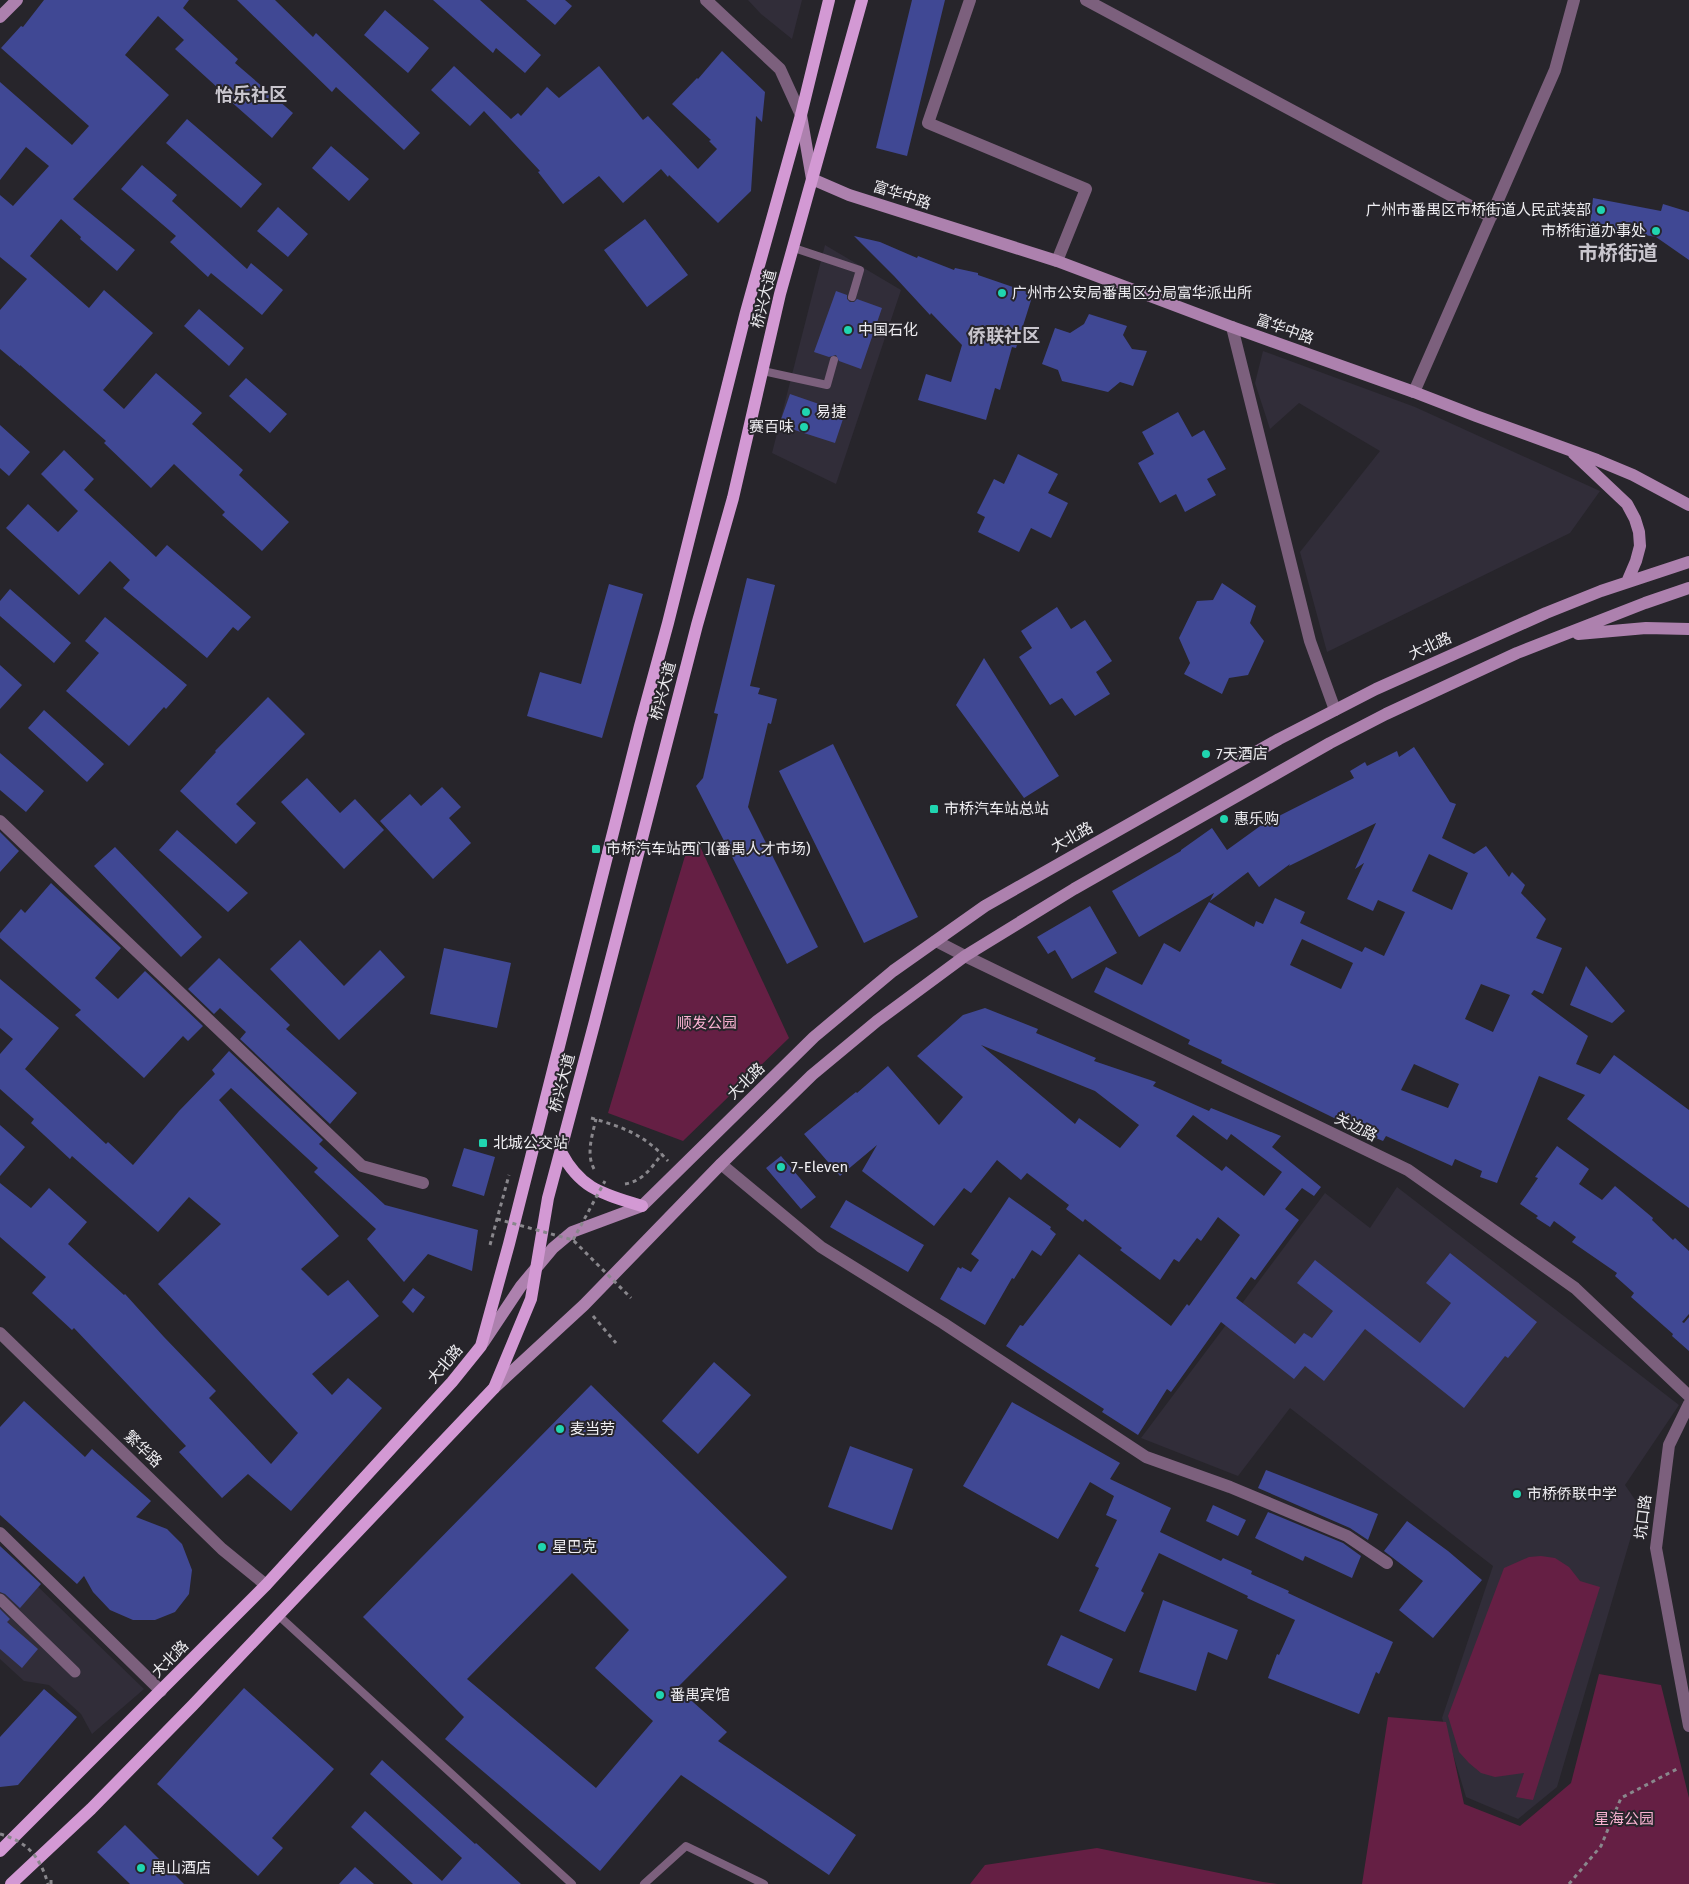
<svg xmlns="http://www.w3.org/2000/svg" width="1689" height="1884" font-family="'Fira Sans','Noto Sans SC',sans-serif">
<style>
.built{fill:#312d39}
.green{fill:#651f44}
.building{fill:#404894;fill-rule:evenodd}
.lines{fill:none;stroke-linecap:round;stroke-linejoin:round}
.path{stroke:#89878c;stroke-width:3;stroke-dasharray:4 4;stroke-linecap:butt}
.service{stroke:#7c607d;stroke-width:8}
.pedestrian{stroke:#7c607d;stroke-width:11}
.minor{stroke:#7c607d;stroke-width:12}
.tertiary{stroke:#7c607d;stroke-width:12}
.secondary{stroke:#ad81ae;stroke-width:12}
.primary{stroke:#d399d4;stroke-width:12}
.path-bridge{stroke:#89878c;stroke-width:3;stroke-dasharray:4 4;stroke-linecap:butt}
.poi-dot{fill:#20d5b0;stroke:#27252b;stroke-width:2}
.labels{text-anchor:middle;stroke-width:4;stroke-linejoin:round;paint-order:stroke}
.street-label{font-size:15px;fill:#eeedf1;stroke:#27252b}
.poi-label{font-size:15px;fill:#eeedf1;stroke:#27252b;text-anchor:start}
.park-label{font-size:15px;fill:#f9b2d1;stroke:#27252b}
.quarter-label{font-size:18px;font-weight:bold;fill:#c9c6ce;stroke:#27252b}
.district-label{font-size:20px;font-weight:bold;fill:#c9c6ce;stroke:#27252b}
</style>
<rect width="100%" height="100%" fill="#27252b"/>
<path class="built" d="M748,0h54l-10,39 -31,-25z
M825,245l76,45 -65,194 -64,-31z
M1263,351l152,56 185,84 -30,42 -243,119 -27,-100 80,-101 -81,-48 -29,26 -15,-46z
M1397,1187l282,218 -54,80 13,19 -8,36 -73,247 -39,32 -52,-22 -24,-79 51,-152 -203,-158 -52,68 -97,-38 184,-245 45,35z
M0,1550l144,139 -52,45 -11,-20 -32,-29 -25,-4 -24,-22z"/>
<path class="green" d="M698,842l91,196 -106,103 -75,-28 80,-267z
M1541,1556l14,2 14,9 11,14 20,6 -67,213 -17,-3 8,-24 -29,4 -14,-4 -12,-10 -10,-11 -11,-36 56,-148 25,-11z
M1599,1674l62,11 28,113v86h-327l26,-167 58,5 18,82 56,22 51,-43z
M1097,1848l166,34 15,2h-308l15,-19z"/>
<path class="building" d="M44,0h145l-6,8 55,51 -3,4 58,50 -21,25 -44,-39 1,-1 -54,-49 9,-9 -26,-24 -33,39 44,40 -96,104 62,51 -18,21 -37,-32 1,-2 -20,-18 -31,37 59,52 15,-18 49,43 -50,57 21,19 32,-36 46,40 -10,11 51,46 -4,5 50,47 -27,29 -40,-36 3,-3 -51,-48 -23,24 -47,-45 2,-2 -86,-76v1l-20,-17v-39l27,-31 -27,-22v-62l13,11 36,-40 -23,-19 -26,33v-98l72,63 17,-19 -88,-78 20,-22 2,1z
M237,0h38l38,37 3,-4 104,100 -16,17 -68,-63 -4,5z
M433,0h47l61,55 -16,18 -29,-25 -3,5z
M526,0h39l7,6 -17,19z
M912,0h33l-38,156 -31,-8z
M385,10l44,38 -21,25 -44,-38z
M722,51l43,41 -3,30 -6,-6 -5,75 -33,32 -49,-48 -1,2 -7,-8 -38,34 -24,-27 -36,28 -25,-32 2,-1 -56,-60 -14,15 -39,-36 23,-24 57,53 7,-6 3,3 26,-29 12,11 40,-32 44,54 5,-4 50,53 19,-20 -8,-8 2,-1 -39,-36 25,-26 1,1z
M187,119l75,65 -21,24 -75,-65z
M331,146l38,33 -20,22 -37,-33z
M142,165l35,30 -5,6 75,68 4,-6 32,27 -21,25 -51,-42 -3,4 -38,-35 6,-6 -55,-47z
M1593,198l68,13 2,-7 26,8v48l-33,-23 -66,-12z
M278,207l30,27 -20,23 -31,-26z
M645,219l43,56 -41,32 -43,-57z
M854,236l26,6 37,16 1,-2 36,14 1,-2 23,5v2l55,19 -17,54 -4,-1 -12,43 -5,-2 -9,32 -68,-20 8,-26 25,8 11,-37 -31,-32 -1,2 -36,-39z
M836,291l11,4v4l3,3h4l3,-3 25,9 -21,61 -22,-8 -3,-6 -7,2 -15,-5z
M199,309l45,39 -15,18 -45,-40z
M1089,314l38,12 -4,9 9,14 15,2 -14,35 -13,-4 -12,10 -46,-11 -4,-11 -16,-6 13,-36 15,5 14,-9z
M246,378l41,36 -17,19 -41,-37z
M790,394l55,19 -10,30 -56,-18z
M1178,412l14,25 12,-7 22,39 -19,10 9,16 -31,17 -9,-18 -16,9 -22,-40 16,-9 -12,-22z
M0,425l30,27 -21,24 -9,-8z
M64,450l30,29 -10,11 72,67 11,-12 84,72 -13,14 -5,-4 -26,31 -84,-70 7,-8 -20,-19 -31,34 -73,-67 22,-24 30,28 20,-21 -37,-37z
M1018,454l40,20 -10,19 20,10 -17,35 -20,-10 -12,24 -41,-20 7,-15 -8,-4 17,-34 10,5z
M747,578l28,7 -25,101 10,2 -2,6 19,5 -6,25 -3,-1 -20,84 70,140 -31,17 -91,-178 7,-8 15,-64 -4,-1z
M1222,583l34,23 -6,17 14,18 -16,34 -19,3 -7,16 -38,-20 6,-11 -11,-25 18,-37 16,-1z
M609,584l34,10 -41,144 -75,-22 13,-44 41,12z
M10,589l61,54 -17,20 -54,-47v-15z
M1057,607l14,22 14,-9 27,41 -16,11 14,22 -35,22 -13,-18 -12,7 -31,-48 13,-9 -11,-17z
M105,617l82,68 -21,24 -2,-2 -35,39 -63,-55 33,-38 -14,-12z
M984,658l75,118 -35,22 -68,-93z
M0,665l22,20 -22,24z
M268,697l37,37 -69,70 20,19 -20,21 -56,-53 36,-39 -1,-1z
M44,710l60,54 -17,18 -59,-54z
M833,744l85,173 -54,26 -85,-172z
M1414,747l36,55 6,2 -14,34 32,16 12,-8 23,31 3,-5 13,13 -4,8 25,26 -10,19 26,10 -19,46 -9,-4 -3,4 57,42 -12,28 24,10 14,-19 75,55v98l-122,-89 18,-24 -46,-19 -42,107 -17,-6 2,-6 -27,-12 -3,7 -66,-30 -3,5 -12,-5 -150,-73 1,-3 -34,-16 2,-4 -96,-48 12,-25 36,18 22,-42 16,9 29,-50 45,25 2,-6 7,3 12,-26 30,14 -5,11 62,29 3,-5 19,9 21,-44 -27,-12 -5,11 -26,-12 17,-36 -9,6 21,-46 -87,43 1,-2 -31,23 -11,-15 -38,29 4,-8 -75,44 -27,-46 69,-40v-1l31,-22 15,22 36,-26 91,-46 -4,-7 15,-9 2,4 30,-15 2,6zM1429,854l39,19 -16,37 -40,-19zM1302,939l51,24 -12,26 -51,-24zM1481,984l29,11 -17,37 -28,-13zM1414,1064l45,20 -11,24 -47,-18z
M0,753l44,38 -18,21 -26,-22z
M307,778l33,35 15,-14 29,31 -40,39 -63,-67z
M442,787l19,20 -12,11 22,25 -38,36 -53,-58 30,-27 11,12z
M177,830l71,63 -20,19 -69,-62z
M0,832l19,19 -19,21z
M115,847l87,90 -21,20 -87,-91z
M51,883l70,65 -26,30 23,21 27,-28 58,55 -15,15 -5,-5 -39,42 -69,-63 6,-5 -81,-72v-5l21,-24 4,4z
M1090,906l27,47 -45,26 -17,-29 -7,4 -11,-17z
M300,940l44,46 36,-36 25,27 -66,63 -69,-71z
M444,948l67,15 -14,65 -67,-14z
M219,958l71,67 -4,4 71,64 -27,31 -90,-85 6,-7 -26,-24 -6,6 -26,-25z
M1586,966l39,45 -13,12 -42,-18z
M0,979l59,49 -34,41 81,75 2,-2 25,23 46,-54 36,-37 -3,-4 17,-19 94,89 -4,4 66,61 93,25 -6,41 -44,-17 -24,28 -37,-43 9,-10 -62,-57 4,-4 -87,-80 -12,12 120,136 -38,33 27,27 20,-16 31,36 -67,58 20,21 16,-17 34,30 -91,103 -43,-37 -26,24 -43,-46 7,-6 -112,-118 -2,2 -40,-37 14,-16 -46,-40v-54l31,25 18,-20 38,34 -19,22 56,51 1,-1 39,43 52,54 -7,7 62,66 27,-31 -140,-149 63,-60 -32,-27 -31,35 -86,-76 -2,3 -39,-36 3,-4 -34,-30v-35l13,-15 -13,-11z
M985,1008l53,21 -2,4 60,25 -2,3 62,21 -3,4 56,25 2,-3 70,28 -9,11 49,40 -7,9 -12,-8 -17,21 14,11 -44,60 -4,-3 -15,21 59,46 9,-11 8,5 21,-27 -36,-28 18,-23 105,83 31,-40 -25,-20 24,-30 87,69 -29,36 -3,-2 -41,52 -99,-79 -41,52 -19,-15 -11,13 -73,-57 -50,70 -4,-3 -29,46 -36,-23 2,-3 -98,-63 14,-21 3,1 56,-72 92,72 16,-22 2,2 51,-71 -22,-18 -17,24 -4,-3 -18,24 -5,-3 -14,21 -40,-30 2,-2 -37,-29 -2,3 -17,-13 3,-4 -42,-32 -6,7 -24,-20 -26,33 -7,-5 -30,38 -72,-55 15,-26 -37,31 -36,-42 52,-42 1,1 31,-27 51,59 24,-28 -46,-41 46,-41zM981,1045l114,46 44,34 -19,23 -41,-30 -4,6zM1193,1115l34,25 4,-6 51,38 -18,24 -38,-30 -4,5 -46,-35z
M0,1125l25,22 -25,29z
M1557,1146l32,23 -10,15 23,16 13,-14 38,32 -1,2 21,20 2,-2 14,13v63l-7,8 2,1 5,-6v34l-17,-15 1,-2 -42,-37 3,-4 -19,-17 2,-3 -45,-31 4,-5 -22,-16 -4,6 -14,-9 2,-2 -18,-12 18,-26 -3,-1z
M464,1148l31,9 -11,39 -32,-10z
M781,1156l35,41 -15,12 -35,-41z
M1009,1197l42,30 -1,2 6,5 -15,22 -9,-6 -18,29 -2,-1 -27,47 -45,-26 18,-32 3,2 1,-2 9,5 8,-12 -8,-6z
M846,1200l78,45 -16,27 -78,-45z
M413,1288l12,9 -12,16 -11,-11z
M714,1362l37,33 -53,59 -36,-33z
M591,1385l196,192 -110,111 50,44 -9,9 138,94 -27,40 -148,-100 -81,96 -155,-132 19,-22 -101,-100zM572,1573l57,57 -34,38 58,53 -57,67 -129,-109z
M24,1401l61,56 7,-8 59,52 -15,16 31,12 15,15 10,26 -3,24 -14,18 -20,8h-22l-23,-10 -17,-18 -9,-16 -7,8 -77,-69v-88z
M1012,1402l108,61 -10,16 61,29 -11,24 61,29 2,-3 29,13 -1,3 38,17 -1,2 105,49 -14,32 -3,-2 -17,42 -91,-36 9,-24 2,1 16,-35 -48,-22 1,-2 -89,-43 -18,38 3,2 -19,39 -46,-21 20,-43 -4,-2 22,-46 -11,-5 8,-19 -24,-14 -32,57 -95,-53z
M850,1446l63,23 -21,61 -64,-23z
M1266,1470l112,44 -10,26 -18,-12 -92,-40z
M1213,1505l33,15 -8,16 -32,-15z
M1268,1512l75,31 18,13 -9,22 -47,-22 -2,5 -48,-23z
M1407,1521l41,30 34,29 -49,58 -34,-28 24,-29 -39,-30z
M0,1546l41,38 -21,24 -15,-14 -5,-2z
M1163,1600l75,30 -11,30 -19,-8 -12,39 -57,-19z
M0,1609l10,10 -3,3 31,27 -16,19 -22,-19z
M1061,1635l52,24 -14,30 -52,-24z
M244,1688l90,81 -62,69 11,10 -25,28 -101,-92z
M44,1689l33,28 -59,68 -18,2v-50z
M382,1760l93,84 1,-1 45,41h-108l-62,-57 14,-16 77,70 20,-23 -92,-84z
M125,1825l59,59h-54l-33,-32z
M355,1867l19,17h-35z"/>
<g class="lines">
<path class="path" d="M591,1118c32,9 54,17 77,43
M594,1169c-8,-15 -2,-33 2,-50
M625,1184c18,-3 26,-16 37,-30
M490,1245l19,-70
M593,1316l23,27
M51,1884v-5
M1569,1884l32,-38 20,-48 56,-29"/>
<path class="service" d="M794,248l66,22 -8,27
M763,371l64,14 7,-25
M279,1616l293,268
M644,1884l42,-38 78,38"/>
<path class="pedestrian" d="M0,1599l75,73"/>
<path class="minor" d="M970,0l-42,123 158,66 -29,72
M1086,0l405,217
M1414,392l141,-322 19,-70
M0,821l362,345 61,17
M721,1164l100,83 122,76 203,134 84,30 117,49 40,27
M0,1533l161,158"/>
<path class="tertiary" d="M706,0l74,69 21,46
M1232,327l78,314 25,69
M936,941l29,15 443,214 167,118 114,108
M0,1333l222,216 44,36
M1689,1404l-20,41 -13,103 33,178"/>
<path class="secondary" d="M0,17l17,-17
M801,115l11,64 37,16 208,66 175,66 182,65 62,24 121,44 36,15 56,30
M1574,454l53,50 8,15 4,13 1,14 -4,15 -9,21
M1578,634l68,-6 43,1
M483,1343l38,-57 32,-38 19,-16 70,-26 172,-169 79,-66 92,-65 294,-167 97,-50 170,-76 55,-22 88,-29
M494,1388l90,-83 137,-141 91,-89 65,-54 88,-65 109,-67 256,-146 56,-29 131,-61 128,-50 44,-15"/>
<path class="primary" d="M561,1152c20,38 43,42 81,54
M0,1851l266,-266 186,-203 29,-36 28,-102 131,-518 28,-103 78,-311 55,-197 28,-115
M11,1884l80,-75 102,-104 301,-317 37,-89 17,-101 47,-177 102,-396 36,-127 47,-204 82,-294"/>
<path class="path-bridge" d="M497,1219l76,21 58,58
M573,1240l32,-59
M0,1834c28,8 40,23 48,50"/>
</g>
<g class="poi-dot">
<circle cx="1601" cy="210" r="5"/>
<circle cx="1656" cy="231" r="5"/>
<circle cx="1002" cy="293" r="5"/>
<circle cx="848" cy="330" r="5"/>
<circle cx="806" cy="412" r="5"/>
<circle cx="804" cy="427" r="5"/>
<circle cx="1206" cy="754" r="5"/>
<rect x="929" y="804" width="10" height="10" rx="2.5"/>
<circle cx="1224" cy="819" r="5"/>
<rect x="591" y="844" width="10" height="10" rx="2.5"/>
<rect x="478" y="1138" width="10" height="10" rx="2.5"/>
<circle cx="781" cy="1167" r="5"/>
<circle cx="560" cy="1429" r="5"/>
<circle cx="1517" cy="1494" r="5"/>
<circle cx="542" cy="1547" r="5"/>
<circle cx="660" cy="1695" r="5"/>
<circle cx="141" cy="1868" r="5"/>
</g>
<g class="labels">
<g class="street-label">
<text transform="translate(902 195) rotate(18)" y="5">富华中路</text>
<text transform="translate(764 299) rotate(-76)" y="5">桥兴大道</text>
<text transform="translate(1285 329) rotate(20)" y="5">富华中路</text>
<text transform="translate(1430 646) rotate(-24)" y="5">大北路</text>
<text transform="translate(663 691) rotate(-75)" y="5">桥兴大道</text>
<text transform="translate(1072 837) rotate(-29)" y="5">大北路</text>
<text transform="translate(746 1081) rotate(-44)" y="5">大北路</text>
<text transform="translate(562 1083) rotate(-75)" y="5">桥兴大道</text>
<text transform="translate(1356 1127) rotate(26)" y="5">关边路</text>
<text transform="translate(445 1364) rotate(-50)" y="5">大北路</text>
<text transform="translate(143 1449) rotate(44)" y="5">繁华路</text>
<text transform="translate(1643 1517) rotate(-83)" y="5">坑口路</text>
<text transform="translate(170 1659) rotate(-45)" y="5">大北路</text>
</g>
<g class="poi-label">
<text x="1591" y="215" text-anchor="end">广州市番禺区市桥街道人民武装部</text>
<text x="1646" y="236" text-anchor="end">市桥街道办事处</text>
<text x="1012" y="298">广州市公安局番禺区分局富华派出所</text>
<text x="858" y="335">中国石化</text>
<text x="816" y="417">易捷</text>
<text x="794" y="432" text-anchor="end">赛百味</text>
<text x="1216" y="759">7天酒店</text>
<text x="944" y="814">市桥汽车站总站</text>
<text x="1234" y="824">惠乐购</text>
<text x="606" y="854">市桥汽车站西门(番禺人才市场)</text>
<text x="493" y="1148">北城公交站</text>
<text x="791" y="1172">7-Eleven</text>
<text x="570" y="1434">麦当劳</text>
<text x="1527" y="1499">市桥侨联中学</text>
<text x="552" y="1552">星巴克</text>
<text x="670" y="1700">番禺宾馆</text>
<text x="151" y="1873">禺山酒店</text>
</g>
<g class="park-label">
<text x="707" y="1028">顺发公园</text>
<text x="1624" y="1824">星海公园</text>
</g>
<g class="quarter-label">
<text x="251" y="101">怡乐社区</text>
<text x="1004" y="342">侨联社区</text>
</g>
<g class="district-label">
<text x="1618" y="260">市桥街道</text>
</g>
</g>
</svg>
